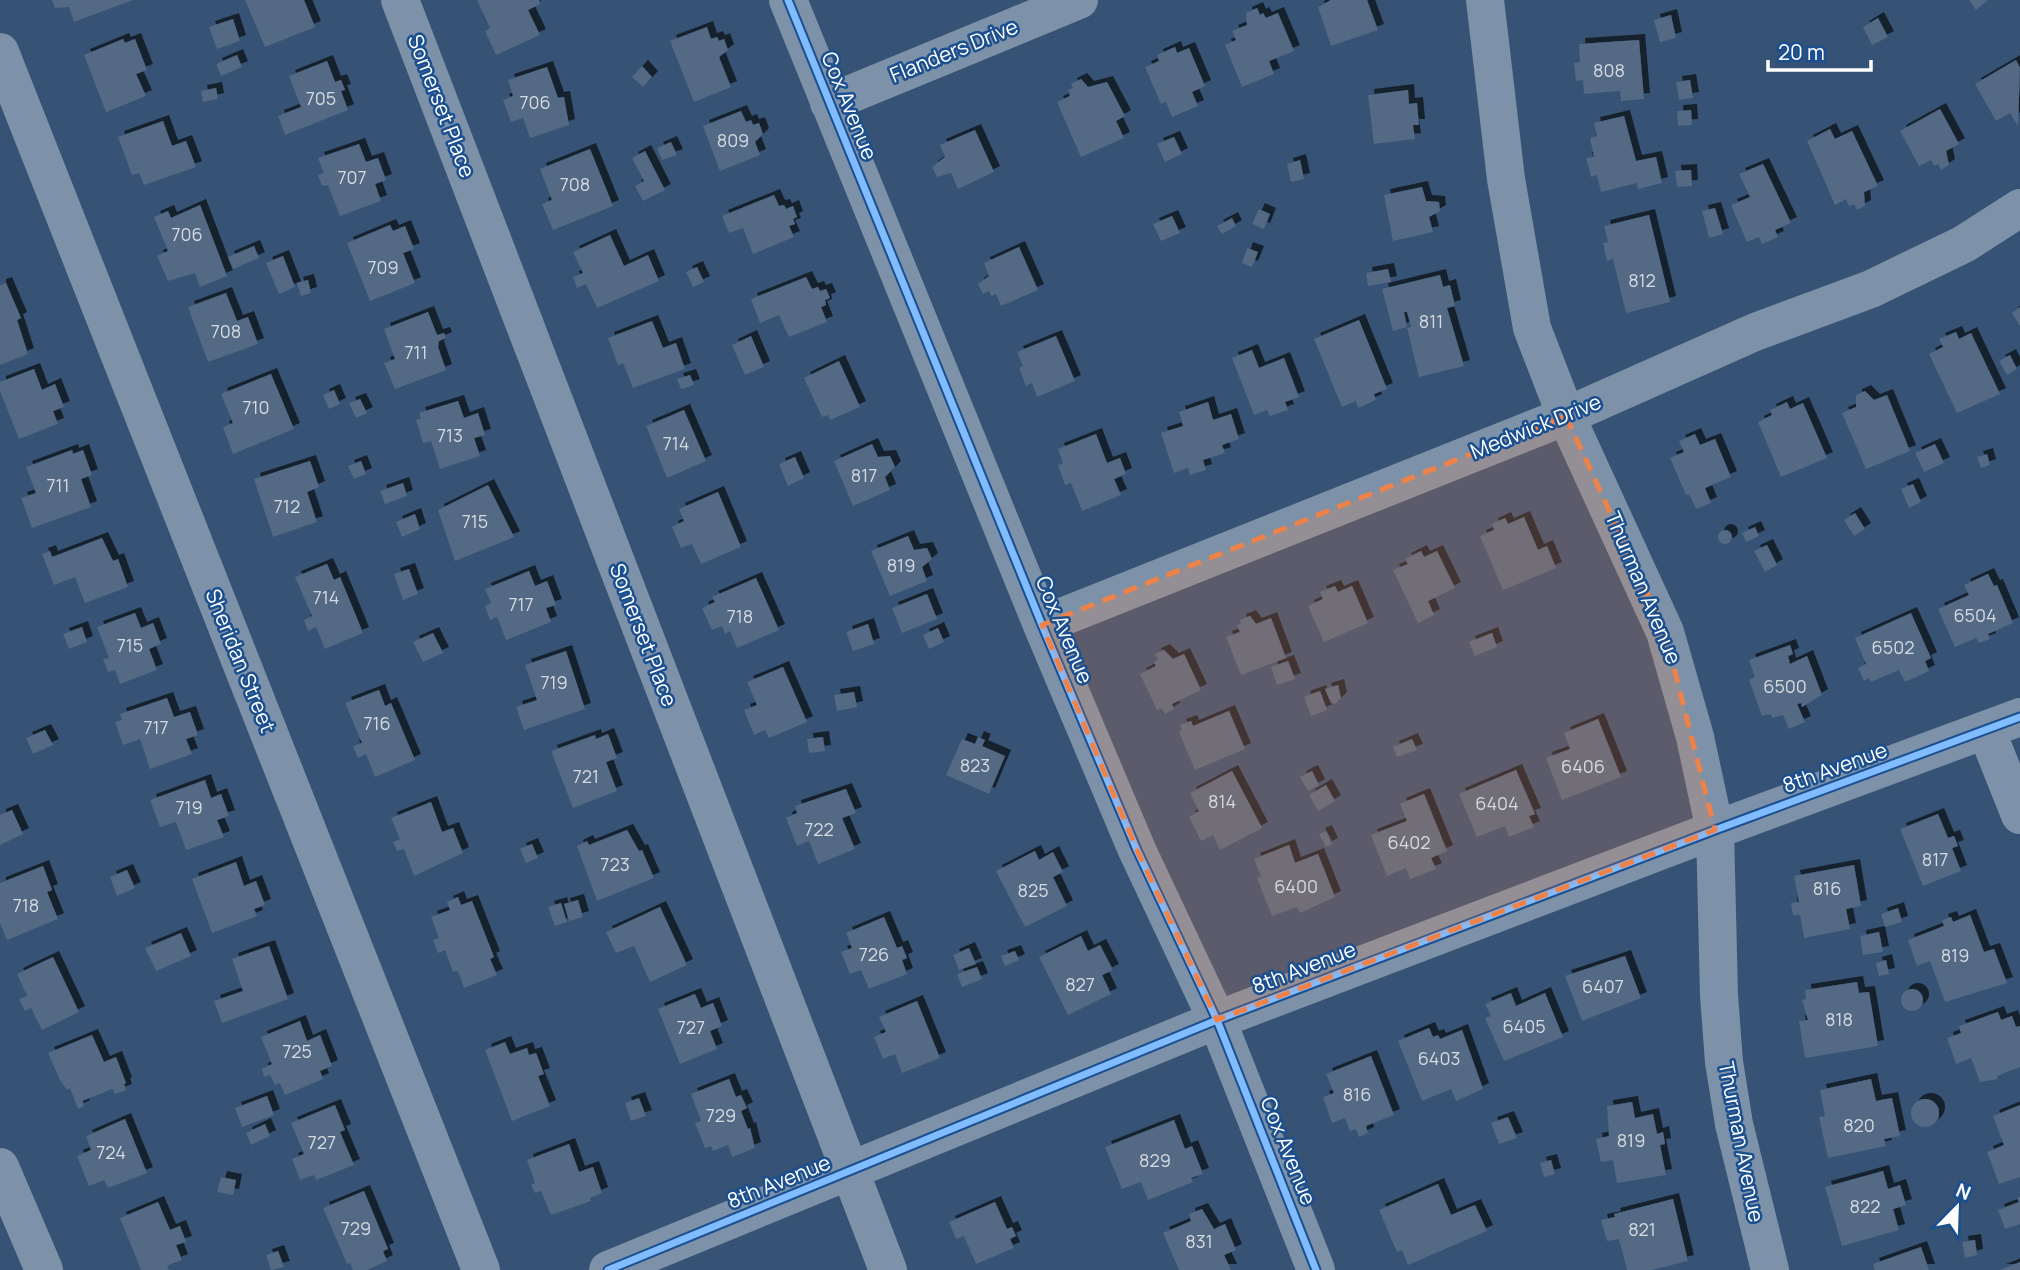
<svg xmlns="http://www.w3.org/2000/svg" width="2020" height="1270" font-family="Manrope,sans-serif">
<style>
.building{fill:#526984;filter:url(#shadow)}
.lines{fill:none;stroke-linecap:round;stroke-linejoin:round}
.minor{stroke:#7d92a8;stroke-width:38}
.cycleway-casing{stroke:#1b4f8f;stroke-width:11}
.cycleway{stroke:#80bcff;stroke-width:7}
.marked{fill:#ee8249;fill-opacity:0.2;stroke:#ee8249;stroke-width:5;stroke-dasharray:14 9;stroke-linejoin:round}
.labels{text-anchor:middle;stroke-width:5;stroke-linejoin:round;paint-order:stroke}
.number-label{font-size:18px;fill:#d4dae0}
.street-label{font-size:21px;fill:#fff;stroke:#1b4f8f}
</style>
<defs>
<filter id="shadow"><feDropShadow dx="6" dy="-6" stdDeviation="0" flood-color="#0009"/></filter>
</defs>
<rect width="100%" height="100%" fill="#365274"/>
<path class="building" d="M52,0h81l-59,22 -5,-15 -14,1z
M245,0h59l11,27 -50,20z
M477,0h62l1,4 -12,6 12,25 -44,20 -11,-24 5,-3z
M1331,0h36l11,30 -47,16 -13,-39z
M1969,0h19l-12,10z
M1257,8l3,7 3,-2 3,5 12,-5 16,38 -25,10 5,13 -32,13 -17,-42 11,-5 -4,-9 15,-6 -1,-12z
M1671,15l5,23 -16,4 -6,-22z
M1878,18l10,19 -16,8 -9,-18z
M233,19l7,22 -23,8 -8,-22z
M707,27l4,12 6,-2 2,4 5,-2 4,11 -9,7 12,30 -37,15 -24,-61z
M123,39l2,4 10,-4 12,31 -11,4 10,22 -40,16 -22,-57z
M1639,40l5,59 -23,2 -1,-10 -36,3 -1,-14 -7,1 -2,-18 6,-1 -1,-18z
M1175,47l2,6 12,-5 16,38 -13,6 6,14 -26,11 -6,-15 -5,2 -16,-37 14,-6 -2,-6z
M237,55l5,12 -21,9 -5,-12z
M2016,60l4,8 -2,58 -8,-13 -14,8 -21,-37z
M327,61l8,21 6,-2 4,10 -4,1 7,19 -63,25 -7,-19 23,-9 -12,-31z
M642,66l10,11 -9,10 -11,-10z
M547,67l11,31 6,-1 5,28 -39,13 -7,-20 -12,4 -8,-22 10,-4 -5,-16z
M1081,79l7,8 19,-5 18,34 -9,5 8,17 -43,19 -24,-55 13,-6 -2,-6 5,-2 -2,-4z
M1690,80l3,18 -14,2 -3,-18z
M216,88l2,11 -15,3 -2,-11z
M1408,90l1,14 8,-1 2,22h-6l2,14 -41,5 -6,-49z
M1940,109l19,35 -13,7 3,14 -8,5 -3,-6 -4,2 -3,-6 -12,6 -19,-35z
M1691,110l1,15 -14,1 -1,-15z
M741,111l5,11 5,-2 2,5 6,-2 4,11 -8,8 5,13 -40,16 -17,-45z
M1624,116l12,45 20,-4 6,26 -24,6 -1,-6 -36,9 -4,-17 -6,2 -5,-19 8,-1 -4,-19 7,-2 -3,-13z
M163,121l9,25 14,-5 10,26 -52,18 -5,-12 -7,2 -14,-38z
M1830,129l5,10 17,-8 26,55 -14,6 1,14 -8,4 -3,-6 -5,2 -3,-7 -11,6 -28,-64z
M975,130l19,42 -36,17 -7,-16 -14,4 -5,-10 13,-10 -5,-12z
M1174,137l8,17 -17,8 -8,-18z
M671,142l6,13 -15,5 -5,-12z
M359,144l7,18 12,-4 8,22 -11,4 6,17 -41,15 -12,-31 -6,1 -4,-11 6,-2 -6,-15z
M590,149l23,57 -60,24 -11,-26 10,-4 -12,-31z
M645,151l20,39 -22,11 -8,-15 9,-5 -12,-23z
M1300,160l4,19 -13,3 -4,-18z
M1763,164l28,59 -16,7 3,7 -16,7 -3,-7 -12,5 -16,-37 19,-8 -11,-23z
M1691,170l1,16 -15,1 -2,-16z
M1422,187l4,14 13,1 1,9 -11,6 4,15 -40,9 -9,-46z
M774,195l5,11 5,-1 2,4 7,-3 4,11 -4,2 2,5 -6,2 5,11 -41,17 -10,-26 -14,5 -7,-17z
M200,205l27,71 -27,11 -5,-14 -27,8 -11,-25 11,-5 -14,-34 14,-6 3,7z
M1715,208l8,26 -14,4 -7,-27z
M1259,209l11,5 -6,15 -12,-5z
M1649,215l21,87 -44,11 -13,-54 -6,2 -4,-18 5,-1 -4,-16z
M1172,216l8,17 -19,8 -8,-17z
M1232,218l4,8 -14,8 -5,-8z
M390,225l3,6 12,-5 9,23 -11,4 12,30 -45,18 -23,-58z
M610,235l14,31 24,-11 11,26 -62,27 -11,-24 -9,4 -4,-11 10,-4 -10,-21z
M254,246l5,12 -26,11 -5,-12z
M1019,247l19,43 -37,16 -5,-12 -5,2 -2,-5 -6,3 -5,-10 11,-8 -5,-13z
M1247,248l11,4 -6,15 -10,-4z
M283,256l12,31 -16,7 -13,-31z
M697,267l7,15 -11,5 -7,-15z
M1388,269l3,13 -23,4 -2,-13z
M1440,275l3,12 7,-2 5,21 -8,2 17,58 -45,11 -12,-49 4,-1 -4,-15h-3l3,15 -14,4 -11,-42z
M806,277l6,12 6,-2 2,4 6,-2 4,9 -5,2 1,5 -5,2 6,15 -38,15 -10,-22 -19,8 -9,-24z
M308,280l3,13 -10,3 -4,-13z
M6,283l15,35 -4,2 11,34 -28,11v-80z
M226,293l11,28 11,-4 10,27 -50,18 -20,-55z
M2020,307v19l-8,-13z
M428,312l9,23 7,-2 2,5 -7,3 -1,6 8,23 -51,19 -11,-26 11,-4 -11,-30z
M1359,320l28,69 -13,5 2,6 -18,8 -2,-7 -14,6 -28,-68z
M652,321l11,27 13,-5 9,26 -52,19 -10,-25 -5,2 -10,-27z
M1956,332l3,7 12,-6 29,61 -43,19 -28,-59 14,-7 -4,-8z
M751,336l13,31 -19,8 -13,-30z
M1056,336l19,45 -38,16 -5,-14 -6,3 -7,-18 4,-2 -6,-14z
M1252,350l7,18 25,-10 15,39 -14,5 3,8 -18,6 -3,-6 -13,5 -22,-57z
M2010,355l7,14 -10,6 -8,-14z
M839,361l21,46 -30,13 -2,-5 -6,2 -18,-39z
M34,369l8,21 13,-6 9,23 -11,4 5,13 -39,15 -19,-48v-9z
M271,374l23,55 -61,25 -10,-27 10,-4 -12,-29z
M690,375l4,10 -13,4 -4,-10z
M334,390l6,14 -11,5 -6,-14z
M1865,391l9,9 13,-5 23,56 -44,18 -24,-56 14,-6v-12z
M360,399l7,14 -11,5 -7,-15z
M458,401l6,17 14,-5 7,22 -11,3 6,18 -40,13 -9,-28 -8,2 -7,-23 5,-2 -2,-5z
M1208,402l5,18 18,-6 8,25 -17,6 3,8 -22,7 3,10 -16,5 -2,-7 -14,5 -13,-40 22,-7 -4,-14z
M1787,402l3,7 13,-6 24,55 -46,19 -23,-55 14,-7 -2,-5z
M684,410l22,51 -39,17 -21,-52z
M1096,434l11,29 13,-5 6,16 -12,5 7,16 -39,16 -11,-28 -6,2 -7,-20 5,-2 -5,-14z
M1695,434l5,11 15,-6 16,38 -26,11 6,15 -15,6 -7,-15 -3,1 -16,-37 14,-6 -5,-11z
M872,444l6,13 12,-1 5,11 -10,10 5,13 -37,16 -19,-45z
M1935,444l9,19 -20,9 -9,-19z
M72,450l1,4 10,-4 9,25 -11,4 10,28 -59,21 -11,-30 15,-5 -10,-26z
M1987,454l3,11 -9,3 -4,-11z
M795,457l9,21 -16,8 -9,-22z
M310,461l9,26 -12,5 10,30 -44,15 -19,-58z
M361,461l5,13 -12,5 -6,-13z
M403,483l4,13 -22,8 -5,-13z
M1913,484l8,18 -12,6 -8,-19z
M488,485l26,52 -59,24 -17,-51z
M718,492l23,55 -40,17 -9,-20 -11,4 -9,-21 12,-6 -5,-12z
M1855,513l10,16 -11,7 -10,-16z
M415,514l5,15 -18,8 -6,-15z
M1524,517l14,33 9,-4 9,22 -53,22 -23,-54 14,-6 -2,-6 13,-6 3,6z
M1755,527l4,9 -13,6 -4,-9z
M1718 537a7 7 0 1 1 14 0a7 7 0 1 1-14 0Z
M908,536l6,14 13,-2 5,11 -10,8 5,14 -37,15 -19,-45z
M102,538l11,23 5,-2 10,28 -43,16 -10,-26 -21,8 -12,-31 8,-3 2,6z
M1767,545l10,20 -12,7 -11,-21z
M1421,551l3,6 13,-6 18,37 -27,13 6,14 -16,8 -25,-53 15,-6 -3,-5z
M327,564l7,16 6,-3 23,56 -38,16 -9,-22 -8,4 -4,-11 8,-4 -17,-39z
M409,569l9,25 -15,6 -9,-26z
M529,571l6,15 12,-5 9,24 -10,3 5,14 -45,18 -9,-23 -7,3 -5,-14 6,-3 -6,-14z
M1988,574l6,12 3,-1 16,38 -25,11 2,5 -11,4 -3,-5 -21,9 -17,-38 31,-14 -5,-10z
M756,578l23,52 -42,18 -7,-17 -5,3 -3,-8 -10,4 -10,-22 13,-6 -3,-5z
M1335,586l3,6 14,-6 16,37 -44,19 -16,-36 15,-7 -3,-7z
M927,594l10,25 -35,14 -10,-25z
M135,613l6,15 12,-5 8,21 -12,5 8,21 -37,14 -5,-14 -7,2 -5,-13 6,-1 -12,-31z
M1911,613l20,45 -6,3 4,10 -24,11 -6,-12 -28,12 -2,-4 -5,3 -6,-13 8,-4 -11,-26z
M1250,616l6,8 15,-6 15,40 -45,17 -15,-38 14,-5 -3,-7 4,-1 -1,-4z
M868,624l6,20 -21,7 -7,-19z
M82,627l5,15 -18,7 -6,-15z
M938,628l6,14 -15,7 -6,-14z
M433,633l10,20 -20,9 -10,-20z
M1492,633l5,14 -22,9 -6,-14z
M1790,645l3,9 -5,2 2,8 17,-8 15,39 -20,12 -1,-4 -4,1 8,18 -16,7 -6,-14 -11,3 -1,-4 -9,2 -13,-36 6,-3 -6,-17z
M1164,650l9,9 11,-5 17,36 -29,14 2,5 -9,5 -3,-6 -5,2 -17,-36 16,-8 -2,-4 4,-2 -3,-6z
M566,651l19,58 -61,21 -8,-23 21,-7 -12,-35z
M1288,661l7,18 -18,6 -6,-18z
M783,667l24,55 -38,16 -4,-8 -11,5 -10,-25 13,-5 -10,-23z
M1338,685l3,13 -6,6 -4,-1 -6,-14z
M379,690l6,16 6,-3 24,57 -40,17 -9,-23 -8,4 -5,-12 9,-3 -17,-40z
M1320,691l7,19 -16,6 -7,-19z
M854,692l3,15 -20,4 -3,-16z
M167,698l7,19 16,-5 8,23 -12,4 6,15 -42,15 -10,-30 -17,6 -8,-23 7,-2 -2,-6z
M1229,711l16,38 -50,21 -16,-38 3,-2 -2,-5 11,-4 2,5z
M1598,719l23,58 -59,23 -16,-42 24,-9 -6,-16z
M45,730l8,15 -20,9 -7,-16z
M608,734l9,24 -11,4 11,29 -44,17 -22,-57 44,-16 1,4z
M823,737l2,14 -16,2 -2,-14z
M978,737l7,3 -3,6 23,10 -16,38 -43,-19 16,-36 13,5z
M1412,739l5,11 -20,7 -4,-10z
M1516,770l19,44 -6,2 5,11 -25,10 -4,-11 -28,11 -18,-43z
M1232,771l30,57 -42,22 -7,-15 -12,6 -12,-24 10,-6 -9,-18z
M1312,771l7,14 -11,6 -8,-14z
M205,780l6,18 10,-4 8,22 -12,4 7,17 -38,13 -10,-28 -16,5 -10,-27z
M1326,785l9,16 -17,10 -9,-16z
M846,789l10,24 -14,5 13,31 -37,15 -9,-23 -12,5 -11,-28 11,-5 -2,-7z
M1424,794l23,57 -16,7 5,11 -26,10 -4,-11 -19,8 -16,-41 36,-14 -7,-17z
M431,802l11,30 11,-4 10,25 -49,23 -10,-27 -7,2 -4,-9 7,-3 -9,-21z
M12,810l11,24 -23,11v-30z
M1938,814l10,24 6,-2 4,10 -6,2 9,23 -38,15 -23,-57z
M627,830l12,21 3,-1 12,28 -57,23 -20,-55 10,-5 2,4z
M1326,831l6,13 -6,3 -7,-13z
M532,844l6,14 -12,5 -6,-14z
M1289,845l6,18 23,-9 17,43 -35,16 -3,-6 -25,9 -15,-38 4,-2 -7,-17z
M1035,851l4,9 14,-8 10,20 -10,5 14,29 -42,21 -29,-56z
M236,862l8,24 12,-5 9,24 -11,4 3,7 -45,17 -20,-54z
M1854,865l7,41 -15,3 4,20 -46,9 -4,-23h-7l-2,-12 8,-1 -5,-26z
M43,866l9,24 -5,2 11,27 -51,21 -7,-17v-40z
M127,870l8,18 -18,8 -7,-19z
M458,897l3,8 11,-4 22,56 -4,2 7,16 -33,13 -6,-17 -5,1 -8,-22 -7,3 -5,-13 6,-2 -8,-21 19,-7 -3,-8z
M578,900l5,17 -14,4 -5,-17z
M561,903l6,19 -12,4 -7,-19z
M660,907l27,58 -37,17 -16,-36 -18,7 -10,-21z
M1898,908l4,14 -17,5 -4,-13z
M1970,915l14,37 10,-3 13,34 -62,19 -15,-41 -13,5 -9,-26 36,-14 -2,-6 9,-3 2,5z
M884,917l13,31 5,-2 5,12 -5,2 5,14 -38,15 -8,-19 -11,4 -9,-22 11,-4 -6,-15z
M1879,932l4,20 -20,3 -3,-19z
M181,933l10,23 -35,15 -11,-23z
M1081,936l7,15 12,-6 13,25 -11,5 9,19 -43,21 -29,-58z
M269,946l19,53 -66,24 -8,-22 29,-10 -11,-32z
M969,948l7,16 -17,6 -6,-15z
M1015,951l4,9 -14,6 -4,-10z
M1625,956l16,42 -59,23 -17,-45z
M53,957l26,55 -37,18 -11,-22 -6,3 -6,-12 8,-3 -10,-22z
M1886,960l3,14 -10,2 -3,-13z
M977,967l5,12 -20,8 -5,-13z
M1857,982l2,11 10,-1 9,54 -73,12 -6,-37 9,-1 -6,-20 4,-1 -1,-9z
M1901 1000a11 11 0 1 1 22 0a11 11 0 1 1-22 0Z
M1511,993l5,13 29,-13 18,44 -59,24 -19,-43 6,-2 -6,-12z
M695,994l6,14 12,-5 9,23 -12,5 7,18 -37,15 -22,-55z
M917,1001l23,57 -38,15 -7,-19 -12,5 -9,-22 12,-5 -7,-15z
M1998,1012l3,8 11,-4 4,11 4,-1v41l-23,9 1,3 -18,3 -9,-24 -15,6 -9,-26 14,-5 -2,-7z
M300,1021l7,20 13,-6 12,31 -12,5 3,8 -38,16 -5,-12 -5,2 -5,-10 -6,2 -2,-8 10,-5 -11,-27z
M1429,1028l4,9 5,-2 2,4 22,-9 21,59 -27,12 -5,-12 -29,12 -24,-60z
M92,1035l12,27 12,-5 10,26 -2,1 2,6 -11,4 -3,-5 -30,12 2,5 -6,3 -8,-21 -3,2 -7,-10 -12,-27z
M505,1042l5,12 17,-6 2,7 7,-2 8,21 -6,2 12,30 -38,15 -27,-71z
M1371,1056l23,59 -28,11 2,7 -9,4 -3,-8 -6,2 -5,-13 -13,5 -9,-26 11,-4 -8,-19z
M729,1079l7,18 5,-2 6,13 -6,3 7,18 2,-1 5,20 -23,9 -4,-12 -15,6 -2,-5 -6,2 -10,-25 6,-2 -10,-27z
M1871,1079l5,22 16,-3 8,38 -16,3 2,7 -58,12 -9,-41 6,-1 -5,-26z
M267,1096l7,19 -32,12 -7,-19z
M639,1098l7,18 -15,5 -6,-18z
M1911 1113a14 14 0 1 1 28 0a14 14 0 1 1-28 0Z
M1632,1102l3,16 18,-4 4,20 6,-2 2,12 -5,1 6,30 -49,8 -4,-23 -12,2 -5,-23 13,-3 -2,-30z
M335,1105l10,25 -5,2 14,33 -38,15 -2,-5 -14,5 -8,-21 12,-5 -13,-31z
M2020,1105v72l-21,7 -12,-32 17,-7 -11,-29z
M1508,1117l9,21 -18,6 -8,-21z
M125,1119l22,54 -39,15 -4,-8 -15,6 -12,-30 14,-6 -5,-14z
M1174,1120l11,29 7,-3 11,28 -12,4 2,4 -45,18 -7,-18 -19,7 -17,-42z
M265,1124l5,12 -19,9 -5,-12z
M569,1144l10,28 14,-5 9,26 -12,5 1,3 -40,14 -10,-24 -6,2 -4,-8 4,-2 -8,-23z
M1551,1160l4,14 -11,3 -4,-14z
M1883,1171l5,18 12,-4 6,20 -13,4 6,21 -57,16 -17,-59z
M221,1177l15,3 -3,15 -16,-3z
M1438,1184l13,31 24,-10 12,26 -79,34 -6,-15 -5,2 -18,-42z
M364,1191l24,58 -5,2 4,10 -20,9h-14l-3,-7 -3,1 -24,-56z
M2020,1197v27l-15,5 -7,-19 21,-8 -2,-4z
M1673,1199l15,62 -37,9h-24l-8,-31 -12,2 -6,-21 14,-3 -1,-3z
M158,1202l12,28 10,-4 6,16 -10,3 6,15 -15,6 2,4h-28l-21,-52z
M995,1202l12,27 5,-2 4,9 -6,3 4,9 -38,16 -12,-28 -8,3 -7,-17z
M1202,1209l12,20 11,-5 11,26 -12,5 7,15h-52l-16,-37 28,-12 -2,-7z
M1975,1240l2,15 -12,3 -3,-16z
M1921,1247l8,23h-54l-2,-6z
M278,1251l6,16 -13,3 -5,-15z
M2020,1262v8h-20z"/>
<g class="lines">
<path class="minor" d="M400,0l488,1270
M788,0l254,625 95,225 80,170 99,250
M1485,0l21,179 26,149 34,88 99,216 30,105 20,93 4,165 5,67 10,62 36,146
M0,52l481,1218
M829,103l250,-103
M1042,625l524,-209 189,-84 116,-43 93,-45 56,-36
M1987,732l33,83
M0,1167l44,103
M608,1270l609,-250 498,-190 305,-113"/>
<g class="cycleway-casing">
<path id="cycleway" d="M788,0l254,625 95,225 80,170 99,250
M608,1270l609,-250 498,-190 305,-113"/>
</g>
<use href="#cycleway" class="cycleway"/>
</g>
<path class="marked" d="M1566,416l99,216 50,198 -498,190 -80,-170 -95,-225z"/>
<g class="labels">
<g class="number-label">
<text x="1609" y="77">808</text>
<text x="321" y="105">705</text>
<text x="535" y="109">706</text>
<text x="733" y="147">809</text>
<text x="352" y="184">707</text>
<text x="575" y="191">708</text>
<text x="187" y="241">706</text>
<text x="383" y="274">709</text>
<text x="1642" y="287">812</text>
<text x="1431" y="328">811</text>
<text x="226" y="338">708</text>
<text x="416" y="359">711</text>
<text x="256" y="414">710</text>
<text x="450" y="442">713</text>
<text x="676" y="450">714</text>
<text x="864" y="482">817</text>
<text x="58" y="492">711</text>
<text x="287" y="513">712</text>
<text x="475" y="528">715</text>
<text x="901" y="572">819</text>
<text x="326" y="604">714</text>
<text x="521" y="611">717</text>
<text x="1975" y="622">6504</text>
<text x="740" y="623">718</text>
<text x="130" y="652">715</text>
<text x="1893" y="654">6502</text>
<text x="554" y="689">719</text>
<text x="1785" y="693">6500</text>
<text x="377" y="730">716</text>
<text x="156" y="734">717</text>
<text x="975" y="772">823</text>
<text x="1583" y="773">6406</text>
<text x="586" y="783">721</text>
<text x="1222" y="808">814</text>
<text x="1497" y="810">6404</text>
<text x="189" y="814">719</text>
<text x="819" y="836">722</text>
<text x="1409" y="849">6402</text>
<text x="1935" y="866">817</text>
<text x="615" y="871">723</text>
<text x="1296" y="893">6400</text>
<text x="1827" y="895">816</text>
<text x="1033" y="897">825</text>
<text x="26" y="912">718</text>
<text x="874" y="961">726</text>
<text x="1955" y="962">819</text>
<text x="1080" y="991">827</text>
<text x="1603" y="993">6407</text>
<text x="1839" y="1026">818</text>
<text x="1524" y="1033">6405</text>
<text x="691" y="1034">727</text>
<text x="297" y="1058">725</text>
<text x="1439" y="1065">6403</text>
<text x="1357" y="1101">816</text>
<text x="721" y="1122">729</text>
<text x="1859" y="1132">820</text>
<text x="1631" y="1147">819</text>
<text x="322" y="1149">727</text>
<text x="111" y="1159">724</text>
<text x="1155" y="1167">829</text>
<text x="1865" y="1213">822</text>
<text x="356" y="1235">729</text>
<text x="1642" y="1236">821</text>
<text x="1199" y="1248">831</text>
</g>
<g class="street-label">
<text transform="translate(954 51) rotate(-22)" y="7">Flanders Drive</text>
<text transform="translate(441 106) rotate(69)" y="7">Somerset Place</text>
<text transform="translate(849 106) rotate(68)" y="7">Cox Avenue</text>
<text transform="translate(1536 427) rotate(-22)" y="7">Medwick Drive</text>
<text transform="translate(1643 588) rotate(67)" y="7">Thurman Avenue</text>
<text transform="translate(1064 630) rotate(67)" y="7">Cox Avenue</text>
<text transform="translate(643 635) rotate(69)" y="7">Somerset Place</text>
<text transform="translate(240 661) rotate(68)" y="7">Sheridan Street</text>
<text transform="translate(1835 768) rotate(-20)" y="7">8th Avenue</text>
<text transform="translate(1304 968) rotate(-21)" y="7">8th Avenue</text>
<text transform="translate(1741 1142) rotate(79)" y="7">Thurman Avenue</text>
<text transform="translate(1288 1151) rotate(68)" y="7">Cox Avenue</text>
<text transform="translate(779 1182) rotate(-22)" y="7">8th Avenue</text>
</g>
</g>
<g transform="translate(1957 1207) rotate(23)" stroke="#1b4f8f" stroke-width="5" paint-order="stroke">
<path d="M0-5L12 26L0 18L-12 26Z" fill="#ffffff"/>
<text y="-10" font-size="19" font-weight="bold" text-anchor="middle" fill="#ffffff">N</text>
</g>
<path d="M1768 60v10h103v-10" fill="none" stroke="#ffffff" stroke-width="3.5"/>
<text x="1778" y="60" font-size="21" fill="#ffffff" stroke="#1b4f8f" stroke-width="5" paint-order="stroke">20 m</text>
</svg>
